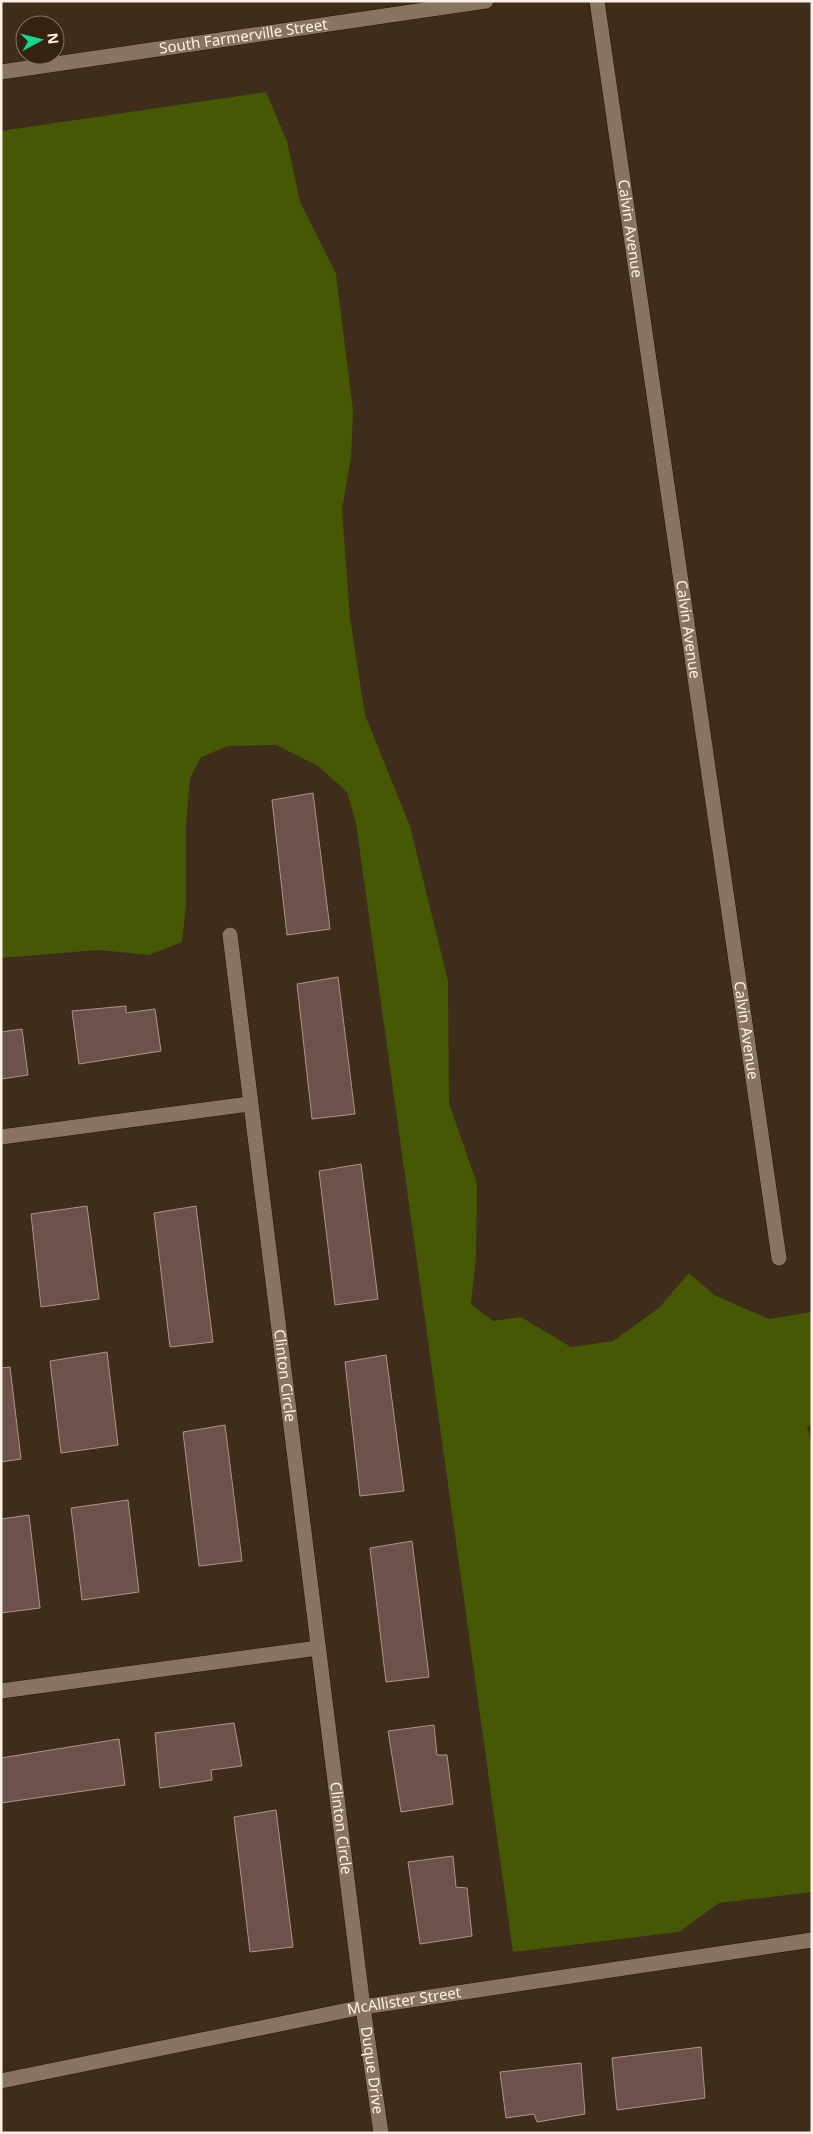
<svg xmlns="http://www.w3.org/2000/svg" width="813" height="2134" font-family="'Noto Sans',sans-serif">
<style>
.green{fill:#465803}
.building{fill:#6d514b;stroke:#b2938c}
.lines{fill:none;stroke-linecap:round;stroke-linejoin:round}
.minor-casing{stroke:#251504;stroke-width:16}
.secondary-casing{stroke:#251504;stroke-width:16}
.minor{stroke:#887460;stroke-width:15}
.secondary{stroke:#887460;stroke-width:15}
.labels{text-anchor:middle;stroke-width:5;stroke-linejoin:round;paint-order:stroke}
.street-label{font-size:15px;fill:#fdf2e6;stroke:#342311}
</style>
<rect width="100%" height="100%" fill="#3e2d1b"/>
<path class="green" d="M266,92l21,49 13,61 36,72 17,136 -2,47 -9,52 8,109 15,97 45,111 38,155 1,122 28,81 -1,72 -5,48 22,17 28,-4 50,30 42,-6 46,-33 30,-35 25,22 55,24 43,-7v113l-5,1 5,20v446l-93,11 -40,29 -166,20 -157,-1129 -9,-31 -29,-26 -42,-21 -48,1 -27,11 -11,21 -4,48v79l-4,37 -33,13 -51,-5 -97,8v-827z"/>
<path class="building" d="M313,793l17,136 -43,6 -15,-135z
M338,977l17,137 -43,5 -15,-135z
M126,1006v7l29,-4 6,42 -82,13 -7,-53z
M22,1029l6,46 -27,4v-47z
M361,1164l17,135 -43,6 -16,-134z
M87,1206l12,93 -58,8 -10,-93z
M196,1206l17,136 -43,5 -16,-134z
M107,1352l11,93 -57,8 -11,-92z
M386,1355l18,136 -44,5 -15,-134z
M10,1367l11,92 -20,3v-94z
M225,1425l17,136 -43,5 -16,-134z
M128,1500l11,92 -57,8 -11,-92z
M29,1515l11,93 -39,5v-94z
M412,1541l17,136 -43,5 -16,-134z
M234,1723l8,43 -31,4 1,10 -52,8 -5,-55z
M434,1725l3,30h10l6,49 -52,8 -13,-81z
M119,1739l6,46 -124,18v-45z
M276,1810l17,137 -43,5 -16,-135z
M453,1856l3,31 11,1 5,48 -52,8 -12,-82z
M701,2047l4,51 -88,12 -5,-52z
M581,2063l4,51 -48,8 -3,-8 -28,4 -6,-46z"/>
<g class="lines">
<g class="minor-casing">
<g id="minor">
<path id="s1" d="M597,1l182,1257"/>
<path id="s2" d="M230,935l133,1072 18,126"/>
<path d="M1,1137l248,-33"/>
<path d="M1,1691l317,-43"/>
<path id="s3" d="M1,2081l362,-74 449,-67"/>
</g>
</g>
<g class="secondary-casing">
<g id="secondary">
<path id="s4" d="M1,72l485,-71"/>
</g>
</g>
<use href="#minor" class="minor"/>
<use href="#secondary" class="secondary"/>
</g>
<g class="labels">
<g class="street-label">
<text dy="5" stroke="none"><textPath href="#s4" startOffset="245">South Farmerville Street</textPath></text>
<text dy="5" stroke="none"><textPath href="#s1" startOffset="230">Calvin Avenue</textPath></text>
<text dy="5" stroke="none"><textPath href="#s1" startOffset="635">Calvin Avenue</textPath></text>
<text dy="5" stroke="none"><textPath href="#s1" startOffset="1040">Calvin Avenue</textPath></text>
<text dy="5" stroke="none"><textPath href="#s2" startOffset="444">Clinton Circle</textPath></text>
<text dy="5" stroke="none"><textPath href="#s2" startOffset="900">Clinton Circle</textPath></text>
<text dy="5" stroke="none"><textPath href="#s3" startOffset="411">McAllister Street</textPath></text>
<text dy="5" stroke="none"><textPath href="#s2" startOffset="1144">Duque Drive</textPath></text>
</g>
</g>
<rect width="813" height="2134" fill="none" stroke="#fdf2e6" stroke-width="5"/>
<g transform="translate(40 40) rotate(83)"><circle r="24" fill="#342311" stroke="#847666"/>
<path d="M0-4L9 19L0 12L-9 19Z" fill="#13d98a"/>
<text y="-8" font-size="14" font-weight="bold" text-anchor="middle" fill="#fdf2e6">N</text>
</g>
</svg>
